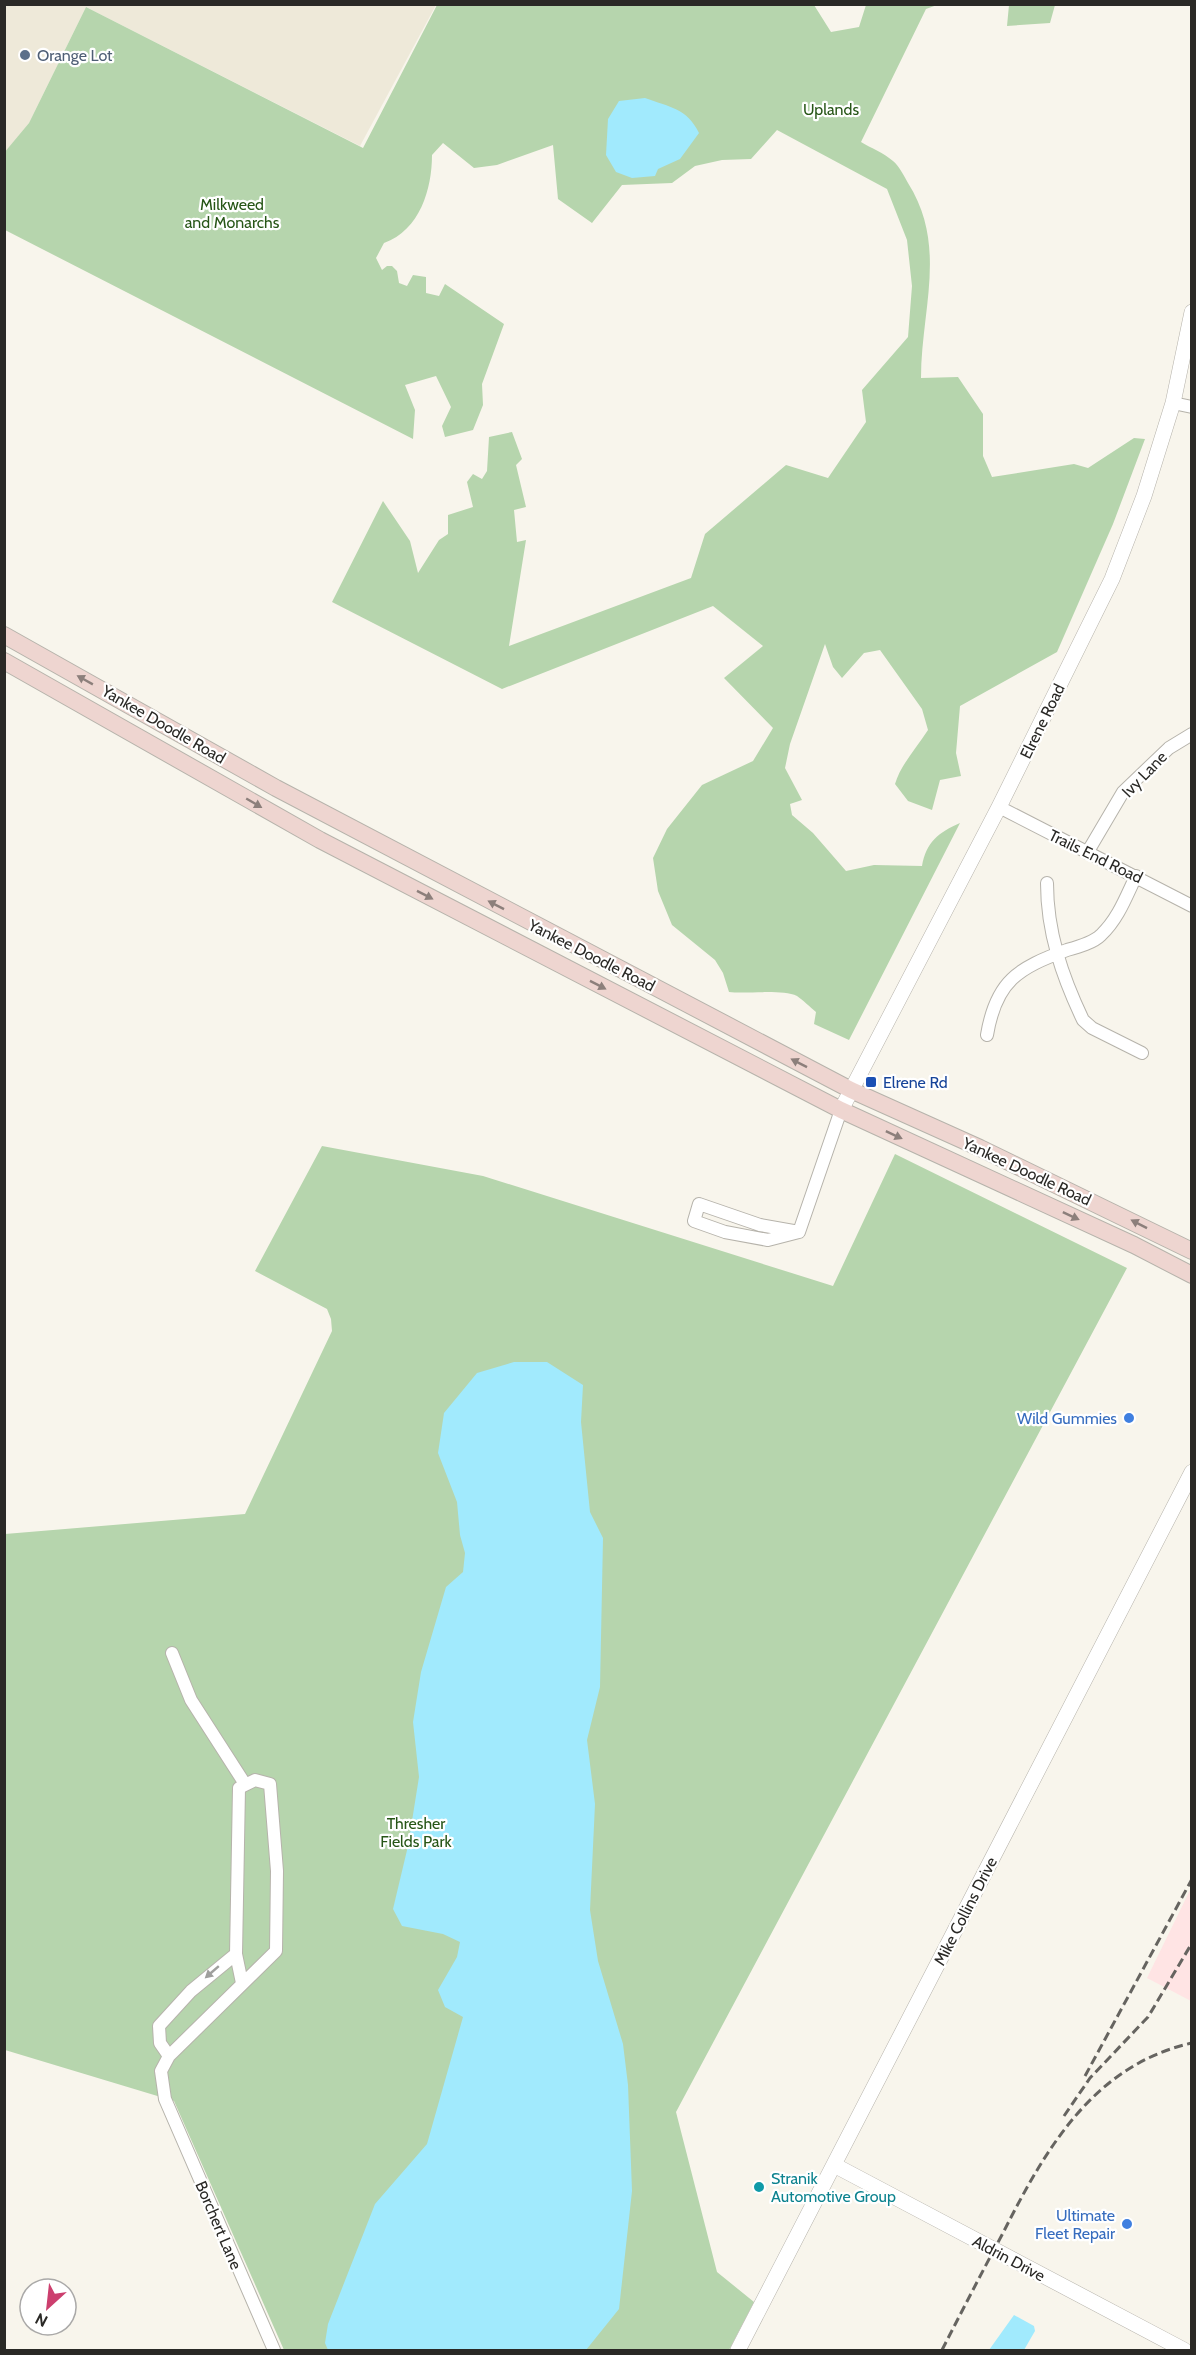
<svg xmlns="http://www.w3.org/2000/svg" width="1196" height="2355" font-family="Cabin,sans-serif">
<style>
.built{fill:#eee9d9}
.industrial{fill:#ffe4e4}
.green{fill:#b6d5ad}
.water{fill:#a1eafd}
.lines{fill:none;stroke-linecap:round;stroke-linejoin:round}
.minor-casing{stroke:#b6b3ab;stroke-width:14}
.tertiary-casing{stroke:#b6b3ab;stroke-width:16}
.secondary-casing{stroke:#b6b3ab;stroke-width:18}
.minor{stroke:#fff;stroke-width:12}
.tertiary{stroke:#fff;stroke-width:15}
.secondary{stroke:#eed5d0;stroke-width:16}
.rail{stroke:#666460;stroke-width:3;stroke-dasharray:9 4.5;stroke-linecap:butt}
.oneway{fill:#8c7f7b}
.oneway2{fill:#9f9f9d}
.service-dot{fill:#5c6f8a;stroke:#fff;stroke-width:2}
.transit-dot{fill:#1a4fb4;stroke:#fff;stroke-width:2}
.shop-dot{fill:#3f7fe0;stroke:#fff;stroke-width:2}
.culture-dot{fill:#0f9aa8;stroke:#fff;stroke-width:2}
.labels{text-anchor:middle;stroke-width:4.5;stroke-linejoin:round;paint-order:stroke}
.service-label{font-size:16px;fill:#4e5e75;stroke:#fff;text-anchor:start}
.park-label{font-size:16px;fill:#275617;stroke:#fff}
.street-label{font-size:16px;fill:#2a2926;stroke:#fff}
.transit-label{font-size:16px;fill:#164399;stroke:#fff;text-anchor:start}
.shop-label{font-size:16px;fill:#366cbe;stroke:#fff;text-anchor:end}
.culture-label{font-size:16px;fill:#0d838f;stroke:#fff;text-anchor:start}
</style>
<rect width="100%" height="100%" fill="#f8f5ec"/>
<path class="built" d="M5,5h431l-76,141 -274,-139 -57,116 -24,30z"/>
<path class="industrial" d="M1191,1888v113l-44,-23z"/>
<path class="green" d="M437,5h377l17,27 28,-5 7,-22h71l-11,4 -65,133c10,6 23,11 32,19 6,5 11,15 15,22 40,63 13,127 13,195l37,-1 25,37v42l9,21 82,-13 14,4 46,-30 11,1 -32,85 -56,128 -97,54 -4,47 5,23 -21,4 -8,30 -24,-9 -13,-17c6,-20 21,-35 33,-54l-6,-21 -42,-59 -16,3 -22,25 -9,-11 -8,-23 -35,100 -5,24 17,32 -12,4 2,11 21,18 33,38 28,-6 48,1c4,-24 17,-34 38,-43l-111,217 -35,-16 2,-12c-6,-5 -13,-12 -19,-16 -15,-7 -50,-2 -68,-4l-6,-19 -8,-13 -43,-35 -14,-34 -5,-33 14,-29 35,-44 51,-24 20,-33 -49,-50 39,-32 -50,-40 -211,83 -170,-87 51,-101 27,40 8,32 21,-33 9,-6v-19l25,-8 -6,-25 6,-8 9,5 5,-8 2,-34 23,-5 10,27 -6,6 10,42 -12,3 3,32 9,-2 -17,106 182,-68 14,-44 81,-69 42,13 38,-56 -4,-32 46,-53 4,-51 -5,-46 -20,-51 -110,-59 -26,29 -29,1 -27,6 -23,17 -50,2 -30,38 -34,-24 -5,-54 -56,20 -23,3 -31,-25 -11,12c0,34 -12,75 -48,88l-8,15 6,12 5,-4h5l5,5 2,12 8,3 6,-11 13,2v16l13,3 6,-12 59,40 -22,60 1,21 -10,25 -28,7 -3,-11 9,-19 -15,-31 -31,9 10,25 -2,29 -408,-209 -1,-77 25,-30 57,-116 277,141z
M1009,5v-1l46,1 -5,18 -43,3z
M322,1146l161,30 350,110 62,-132 232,114 -451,844 41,160 37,30 -25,48h-445l-110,-249 -169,-51v-516l240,-20 87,-183 -1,-12 -4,-10 -72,-38z"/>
<path class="water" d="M645,98c24,9 42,10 54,35l-19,26 -22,10 -3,7 -23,2 -16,-6 -10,-17 2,-36 11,-18z
M514,1362h33l36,23 -2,37 9,90 13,26 -3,149 -13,53 8,64 -5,106 8,51 25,83 5,41 4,106 -13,118 -33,41h-258l-3,-7 3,-19 47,-120 52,-60 36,-127 -18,-10 -7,-17 19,-33 3,-15 -17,-8 -41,-8 -9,-17 15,-63 11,-69 -6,-55 8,-50 25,-85 17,-15 2,-19 -5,-18 -3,-33 -19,-49 6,-40 33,-40z
M1014,2315l20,11 1,5 -11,19h-35z"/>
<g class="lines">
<g class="minor-casing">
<path id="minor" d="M1173,403l19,4
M999,807l193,99
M1087,853l36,-61 46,-44 23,-14
M1047,883c0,49 15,93 36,137l9,8 50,25
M987,1035c9,-54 31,-67 80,-85 11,-3 26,-7 34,-15 17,-16 25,-38 35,-59
M799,1232l-31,8 -43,-8 -31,-11 5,-17 61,21 39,7 42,-122
M172,1653l19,47 54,84
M242,1983l-6,-29 3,-166 16,-8 15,4 7,87 -1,80 -107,105 -8,15 4,28 109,251
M169,2056l-9,-13 -1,-17 32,-35 45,-37"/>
</g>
<g class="tertiary-casing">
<path id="tertiary" d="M841,1110l158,-303 113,-228 32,-83 29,-93 19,-91
M834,2165l350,185
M738,2350l454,-878"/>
</g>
<g class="secondary-casing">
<path id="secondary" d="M4,635l272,153 575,302 129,58 212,103
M4,661l316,179 521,270 293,135 58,30"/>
</g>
<use href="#minor" class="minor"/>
<use href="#tertiary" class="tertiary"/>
<use href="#secondary" class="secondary"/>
<path class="rail" d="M1085,2076l107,-197
M1064,2116l26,-38 58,-61 44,-74
M942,2350c20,-39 40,-78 61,-117 42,-83 90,-168 189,-190"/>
</g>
<defs><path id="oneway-solid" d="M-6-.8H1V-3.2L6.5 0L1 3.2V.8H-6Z" transform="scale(1.5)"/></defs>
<g class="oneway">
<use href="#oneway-solid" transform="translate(85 680) rotate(-151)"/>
<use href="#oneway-solid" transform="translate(254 803) rotate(30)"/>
<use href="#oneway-solid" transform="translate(425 895) rotate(27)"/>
<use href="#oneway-solid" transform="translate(496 905) rotate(-153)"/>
<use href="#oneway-solid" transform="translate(598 985) rotate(27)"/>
<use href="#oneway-solid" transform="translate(799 1063) rotate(-153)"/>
<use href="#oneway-solid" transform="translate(894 1135) rotate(25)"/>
<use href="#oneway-solid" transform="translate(1071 1216) rotate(25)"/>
<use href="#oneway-solid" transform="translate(1139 1224) rotate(-153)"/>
</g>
<use class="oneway2" href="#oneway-solid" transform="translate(212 1972) rotate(139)"/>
<circle class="service-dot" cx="25" cy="55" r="6"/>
<rect class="transit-dot" x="865" y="1076" width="12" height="12" rx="3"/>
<g class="shop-dot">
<circle cx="1129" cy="1418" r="6"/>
<circle cx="1127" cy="2224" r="6"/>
</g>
<circle class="culture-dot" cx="759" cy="2187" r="6"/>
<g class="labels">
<g class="service-label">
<text x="37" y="61">Orange Lot</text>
</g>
<g class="park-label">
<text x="831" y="115">Uplands</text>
<text x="232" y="210">Milkweed<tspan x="232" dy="18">and Monarchs</tspan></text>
<text x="416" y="1829">Thresher<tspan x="416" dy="18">Fields Park</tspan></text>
</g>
<g class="street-label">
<text transform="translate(1042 721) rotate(-64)" y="6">Elrene Road</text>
<text transform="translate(164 724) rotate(30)" y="6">Yankee Doodle Road</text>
<text transform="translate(1144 774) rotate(-46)" y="6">Ivy Lane</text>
<text transform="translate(1096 856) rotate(26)" y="6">Trails End Road</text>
<text transform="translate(592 955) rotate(27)" y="6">Yankee Doodle Road</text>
<text transform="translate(1027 1171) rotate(25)" y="6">Yankee Doodle Road</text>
<text transform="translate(965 1911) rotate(-63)" y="6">Mike Collins Drive</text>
<text transform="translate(219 2225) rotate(67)" y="6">Borchert Lane</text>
<text transform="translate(1009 2258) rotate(28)" y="6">Aldrin Drive</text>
</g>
<g class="transit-label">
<text x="883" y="1088">Elrene Rd</text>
</g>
<g class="shop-label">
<text x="1117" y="1424">Wild Gummies</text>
<text x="1115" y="2221">Ultimate<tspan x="1115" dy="18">Fleet Repair</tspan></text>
</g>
<g class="culture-label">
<text x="771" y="2184">Stranik<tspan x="771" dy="18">Automotive Group</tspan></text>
</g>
</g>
<rect width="1196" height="2355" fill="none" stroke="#2a2926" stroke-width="12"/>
<g transform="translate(48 2307) rotate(207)"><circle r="28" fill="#ffffff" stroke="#aaa9a8" stroke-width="1.5"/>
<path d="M0-4.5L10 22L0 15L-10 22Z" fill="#cc3f6e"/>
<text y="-9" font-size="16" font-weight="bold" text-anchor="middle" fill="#2a2926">N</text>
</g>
</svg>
